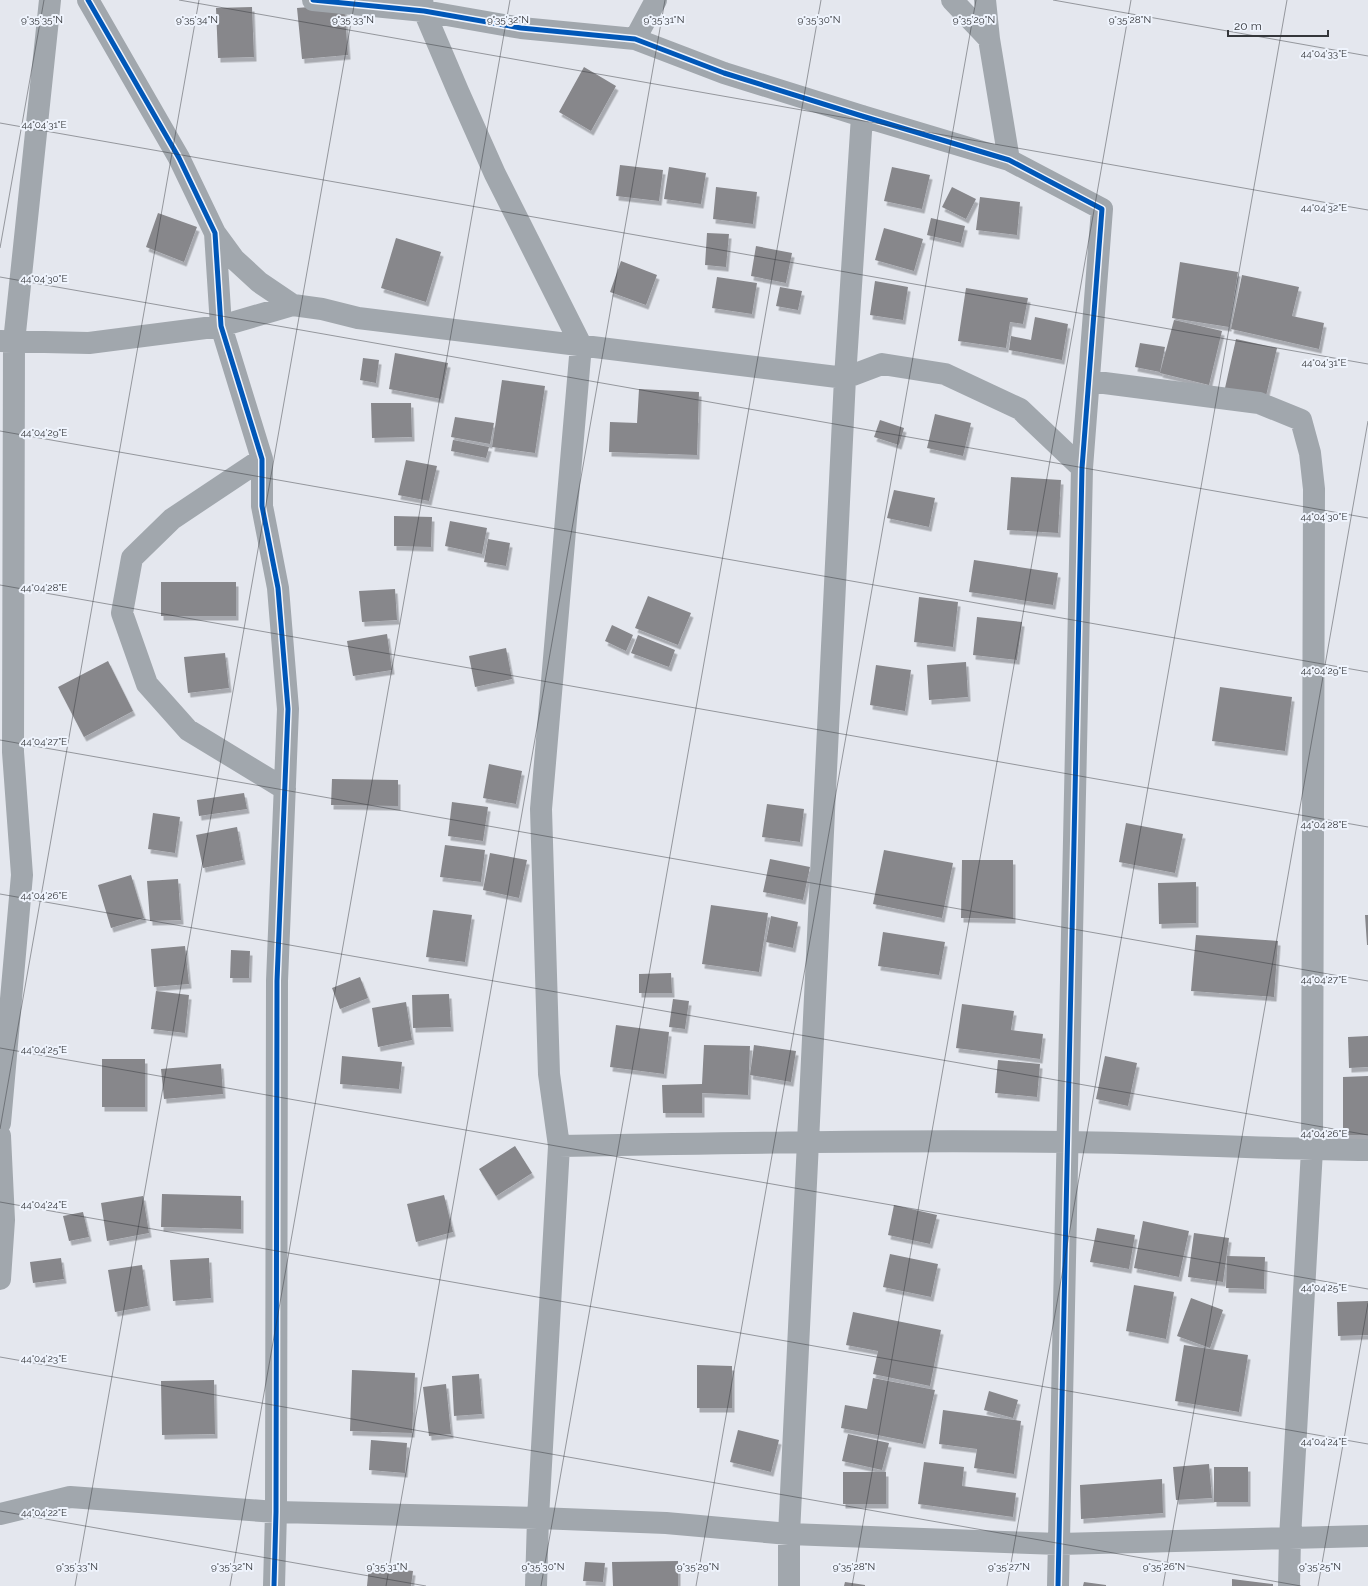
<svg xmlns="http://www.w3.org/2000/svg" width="1368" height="1586" font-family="Raleway,sans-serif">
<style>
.building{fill:#87878b;filter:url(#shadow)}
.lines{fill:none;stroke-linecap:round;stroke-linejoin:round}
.minor{stroke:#a1a7ad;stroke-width:22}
.cycleway-casing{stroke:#eff4fd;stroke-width:8}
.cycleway{stroke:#0057b8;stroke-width:5}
.ticks{fill:none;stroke:#34363a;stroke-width:1;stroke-opacity:0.45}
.ticks-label{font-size:10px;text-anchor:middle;fill:#34363a;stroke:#eff4fd;stroke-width:4;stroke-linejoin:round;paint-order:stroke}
</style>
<defs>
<filter id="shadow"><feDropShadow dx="2.5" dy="4.5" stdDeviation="0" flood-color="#0004"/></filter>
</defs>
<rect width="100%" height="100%" fill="#e4e7ee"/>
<path class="building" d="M344,4l4,51 -46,4 -5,-51z
M252,7l2,50 -36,1 -2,-50z
M584,67l32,19 -25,45 -32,-19z
M620,165l43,5 -4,31 -43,-5z
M669,167l37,6 -5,31 -37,-5z
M892,167l38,8 -8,34 -38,-8z
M716,187l41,5 -4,32 -40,-5z
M952,187l24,12 -10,20 -24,-12z
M980,197l40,5 -3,33 -41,-5z
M158,213l39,14 -13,35 -38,-15z
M931,218l34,8 -4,17 -34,-8z
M884,228l39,11 -9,32 -39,-11z
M707,233l22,1 -3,33 -21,-2z
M396,238l45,14 -15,50 -45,-14z
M756,246l36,7 -6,30 -35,-7z
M621,261l36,14 -11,30 -36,-13z
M1180,262l58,10 -9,55 -57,-9z
M1242,275l57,12 -7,29 32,7 -5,26 -88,-20z
M717,277l40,6 -5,31 -40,-6z
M875,281l33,6 -5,33 -33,-5z
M780,287l22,4 -4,19 -22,-4z
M966,288l62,10 -5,26 -13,-2 -4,26 -48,-7z
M1035,317l33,7 -6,36 -53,-10 2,-14 20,4z
M1174,320l48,11 -13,54 -49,-12z
M1236,339l41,9 -11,48 -41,-8z
M1140,343l25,4 -5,25 -25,-5z
M395,353l53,10 -7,36 -52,-10z
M363,358l16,2 -3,23 -16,-3z
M502,380l43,6 -10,67 -43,-6z
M639,389l60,3 -2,63 -88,-3 1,-30 27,1z
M371,403h40l1,34 -40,1z
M935,414l36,9 -8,33 -36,-8z
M455,417l39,6 -4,21 -39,-7z
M880,420l24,8 -5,17 -25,-8z
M453,440l36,7 -3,11 -35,-7z
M406,460l31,6 -8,35 -31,-6z
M1011,477l50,3 -3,53 -51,-3z
M894,490l41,8 -6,29 -42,-9z
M394,516l38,1 -1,30 -37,-1z
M450,521l37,7 -5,26 -37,-8z
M488,539l22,4 -4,23 -22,-4z
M974,560l84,13 -5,32 -84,-13z
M161,582h75v34h-75z
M395,589l2,31 -35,2 -3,-31z
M648,596l43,17 -13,32 -43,-17z
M919,597l39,5 -5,45 -39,-5z
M977,617l45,5 -5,38 -44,-5z
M612,625l21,10 -7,16 -21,-10z
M387,634l5,36 -39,6 -6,-35z
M638,635l37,15 -6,17 -38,-14z
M506,648l6,31 -37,8 -6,-31z
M225,653l4,35 -41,5 -4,-36z
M108,661l25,50 -49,26 -26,-50z
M966,662l2,35 -39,3 -2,-35z
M876,665l35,5 -6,41 -35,-6z
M1220,687l72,10 -7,54 -73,-10z
M489,764l33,7 -6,33 -33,-6z
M332,779l66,1v26l-67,-1z
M244,793l3,16 -48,7 -2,-16z
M452,802l36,5 -5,34 -35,-5z
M767,804l37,5 -4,33 -38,-5z
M153,813l27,4 -5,36 -27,-4z
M1126,823l57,11 -8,39 -56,-11z
M237,827l6,33 -40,8 -7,-33z
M445,845l40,5 -4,32 -41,-5z
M884,850l69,13 -11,55 -69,-14z
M490,853l37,7 -8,38 -36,-8z
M770,859l40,8 -7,33 -40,-8z
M962,860h51v59l-52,-1z
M131,875l13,43 -33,10 -13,-43z
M178,879l3,41 -31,1 -3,-40z
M1196,882v41l-37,1 -1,-41z
M711,905l57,8 -9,59 -57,-8z
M433,910l39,5 -7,47 -39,-5z
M1365,915h3v30h-1z
M771,916l27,6 -5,26 -27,-6z
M883,932l62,10 -6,33 -61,-9z
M1196,935l82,6 -4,56 -83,-6z
M185,946l4,38 -35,3 -3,-38z
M231,950l19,1 -1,27h-19z
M671,973l1,20h-33v-19z
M360,977l8,21 -28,11 -8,-21z
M156,991l33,4 -4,38 -34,-4z
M449,994l2,33 -38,1 -1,-33z
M673,999l16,2 -4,28 -16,-2z
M406,1002l6,38 -34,7 -6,-39z
M962,1004l52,7 -3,19 32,4 -3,25 -84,-11z
M616,1025l53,7 -5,42 -54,-7z
M1368,1036v31l-19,1 -1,-31z
M704,1045l46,1 -2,49 -46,-2v20h-39l-1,-28 40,-1z
M754,1045l42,6 -5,31 -41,-7z
M342,1056l60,6 -3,27 -59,-5z
M1105,1056l32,7 -9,43 -32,-7z
M102,1059h43v48h-43z
M998,1060l42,4 -3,33 -42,-4z
M221,1064l2,30 -59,5 -3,-30z
M1368,1076v59h-25v-58z
M515,1146l17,27 -36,23 -17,-27z
M162,1194l79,2v33l-80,-2z
M444,1195l9,37 -37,10 -9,-38z
M143,1196l6,37 -42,8 -6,-38z
M894,1205l43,10 -7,29 -42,-9z
M83,1212l6,25 -20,4 -6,-25z
M1143,1221l46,10 -10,46 -45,-9z
M1097,1228l38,7 -6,34 -39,-7z
M1194,1233l35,5 -6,44 -35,-5z
M890,1254l48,10 -7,33 -48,-10z
M1227,1256l38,1 -1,32 -38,-1z
M61,1258l3,21 -31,4 -3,-21z
M209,1258l2,40 -38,3 -3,-41z
M142,1265l6,41 -33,6 -7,-42z
M1134,1285l40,7 -8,47 -40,-8z
M1191,1298l32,12 -13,38 -33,-12z
M1368,1301v34l-30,1 -1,-34z
M853,1312l88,18 -11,56 -57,-12 5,-23 -32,-6z
M1184,1345l64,10 -9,57 -64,-11z
M697,1365l35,1v42h-35z
M352,1370l63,3 -3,60 -62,-2z
M479,1374l3,40 -28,2 -2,-40z
M873,1378l62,12 -12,54 -82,-16 4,-23 22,4z
M214,1380l1,54 -53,1 -1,-54z
M446,1384l5,50 -22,2 -6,-49z
M989,1391l29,9 -5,18 -29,-8z
M943,1410l78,11 -7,53 -40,-6 3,-19 -38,-5z
M738,1430l41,10 -8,32 -41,-10z
M848,1434l41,9 -7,27 -40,-9z
M371,1440l36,3 -2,30 -36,-3z
M924,1462l40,5 -2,19 54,7 -3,24 -95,-13z
M1209,1464l3,34 -36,2 -3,-33z
M1214,1467h34v35h-34z
M843,1472h43v32h-43z
M1162,1479l1,34 -82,6 -1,-34z
M678,1561v25h-65l-1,-24z
M585,1562l20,1 -2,19 -20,-1z
M369,1566l44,5 -2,15h-44z
M1232,1579l41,5v2h-41z
M845,1582l20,3v1h-21z
M1084,1582l22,3v1h-23z"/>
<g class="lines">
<path class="minor" d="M88,0l91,158 36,75 6,93 41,133v47l16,82 10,121 -11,272 -1,531 -2,74
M313,0l111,11 97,17 114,11 89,34 138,43 147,44 93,49 -20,259 -24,1118
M422,0l2,11 34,80 37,83 86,171 -40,464 8,265 10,72 -21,372 -2,68
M952,0l37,39
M985,0l4,39 20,121
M635,39l21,-39
M215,233l19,26 25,23 34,23
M0,341l89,2 132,-17 72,-21 29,4 36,9 487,60 37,-14 63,10 75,35 62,59
M1089,381l170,22 42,17 9,33 4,36 -2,661 -22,388 -1,48
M262,459l-90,60 -40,39 -10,55 25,71 41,46 97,59
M0,1123l22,-248 -9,-123 1,-410 36,-342
M0,1136l4,84 -4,59
M559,1146c169,-3 339,-6 508,-4 100,1 201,7 301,8
M0,1514l70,-17 206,15 262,6 128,5 123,11 270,10 309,-8
M789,1586v-52l56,-1156 17,-262"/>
<g class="cycleway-casing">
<path id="cycleway" d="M88,0l91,158 36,75 6,93 41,133v47l16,82 10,121 -11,272 -1,531 -2,74
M313,0l111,11 97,17 114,11 89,34 138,43 147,44 93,49 -20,259 -24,1118"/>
</g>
<use href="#cycleway" class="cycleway"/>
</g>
<path class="ticks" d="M179,0l1189,210M1053,0l315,56M0,123l1368,241M0,248l44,-248M0,277l1368,241M0,431l1368,241M0,585l1368,242M0,740l1368,241M0,894l1368,241M0,1048l1368,241M0,1129l199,-1129M0,1202l1368,242M0,1357l1301,229M0,1511l426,75M75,1586l280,-1586M230,1586l280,-1586M386,1586l279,-1586M541,1586l280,-1586M696,1586l280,-1586M852,1586l279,-1586M1007,1586l280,-1586M1163,1586l205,-1165M1318,1586l50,-283"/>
<g class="ticks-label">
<text x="42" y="23">9°35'35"N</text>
<text x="197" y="23">9°35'34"N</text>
<text x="353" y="23">9°35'33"N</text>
<text x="508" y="23">9°35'32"N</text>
<text x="664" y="23">9°35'31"N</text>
<text x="819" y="23">9°35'30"N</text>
<text x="974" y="23">9°35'29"N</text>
<text x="1130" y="23">9°35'28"N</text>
<text x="1324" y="57">44°04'33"E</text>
<text x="44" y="128">44°04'31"E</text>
<text x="1324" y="211">44°04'32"E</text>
<text x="44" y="282">44°04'30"E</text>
<text x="1324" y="366">44°04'31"E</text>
<text x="44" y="436">44°04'29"E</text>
<text x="1324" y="520">44°04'30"E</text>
<text x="44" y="591">44°04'28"E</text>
<text x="1324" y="674">44°04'29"E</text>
<text x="44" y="745">44°04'27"E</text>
<text x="1324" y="828">44°04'28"E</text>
<text x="44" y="899">44°04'26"E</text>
<text x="1324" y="983">44°04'27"E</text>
<text x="44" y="1053">44°04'25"E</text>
<text x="1324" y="1137">44°04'26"E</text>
<text x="44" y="1208">44°04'24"E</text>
<text x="1324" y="1291">44°04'25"E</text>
<text x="44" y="1362">44°04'23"E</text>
<text x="1324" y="1445">44°04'24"E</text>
<text x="44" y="1516">44°04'22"E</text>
<text x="77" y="1570">9°35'33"N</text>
<text x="232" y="1570">9°35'32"N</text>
<text x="387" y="1570">9°35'31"N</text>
<text x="543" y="1570">9°35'30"N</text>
<text x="698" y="1570">9°35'29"N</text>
<text x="854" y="1570">9°35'28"N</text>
<text x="1009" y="1570">9°35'27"N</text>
<text x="1164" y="1570">9°35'26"N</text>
<text x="1320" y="1570">9°35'25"N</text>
</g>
<path d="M1228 30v6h100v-6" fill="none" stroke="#34363a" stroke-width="2"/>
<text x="1234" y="30" font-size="12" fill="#34363a" stroke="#eff4fd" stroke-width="3" paint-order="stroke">20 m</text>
</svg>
